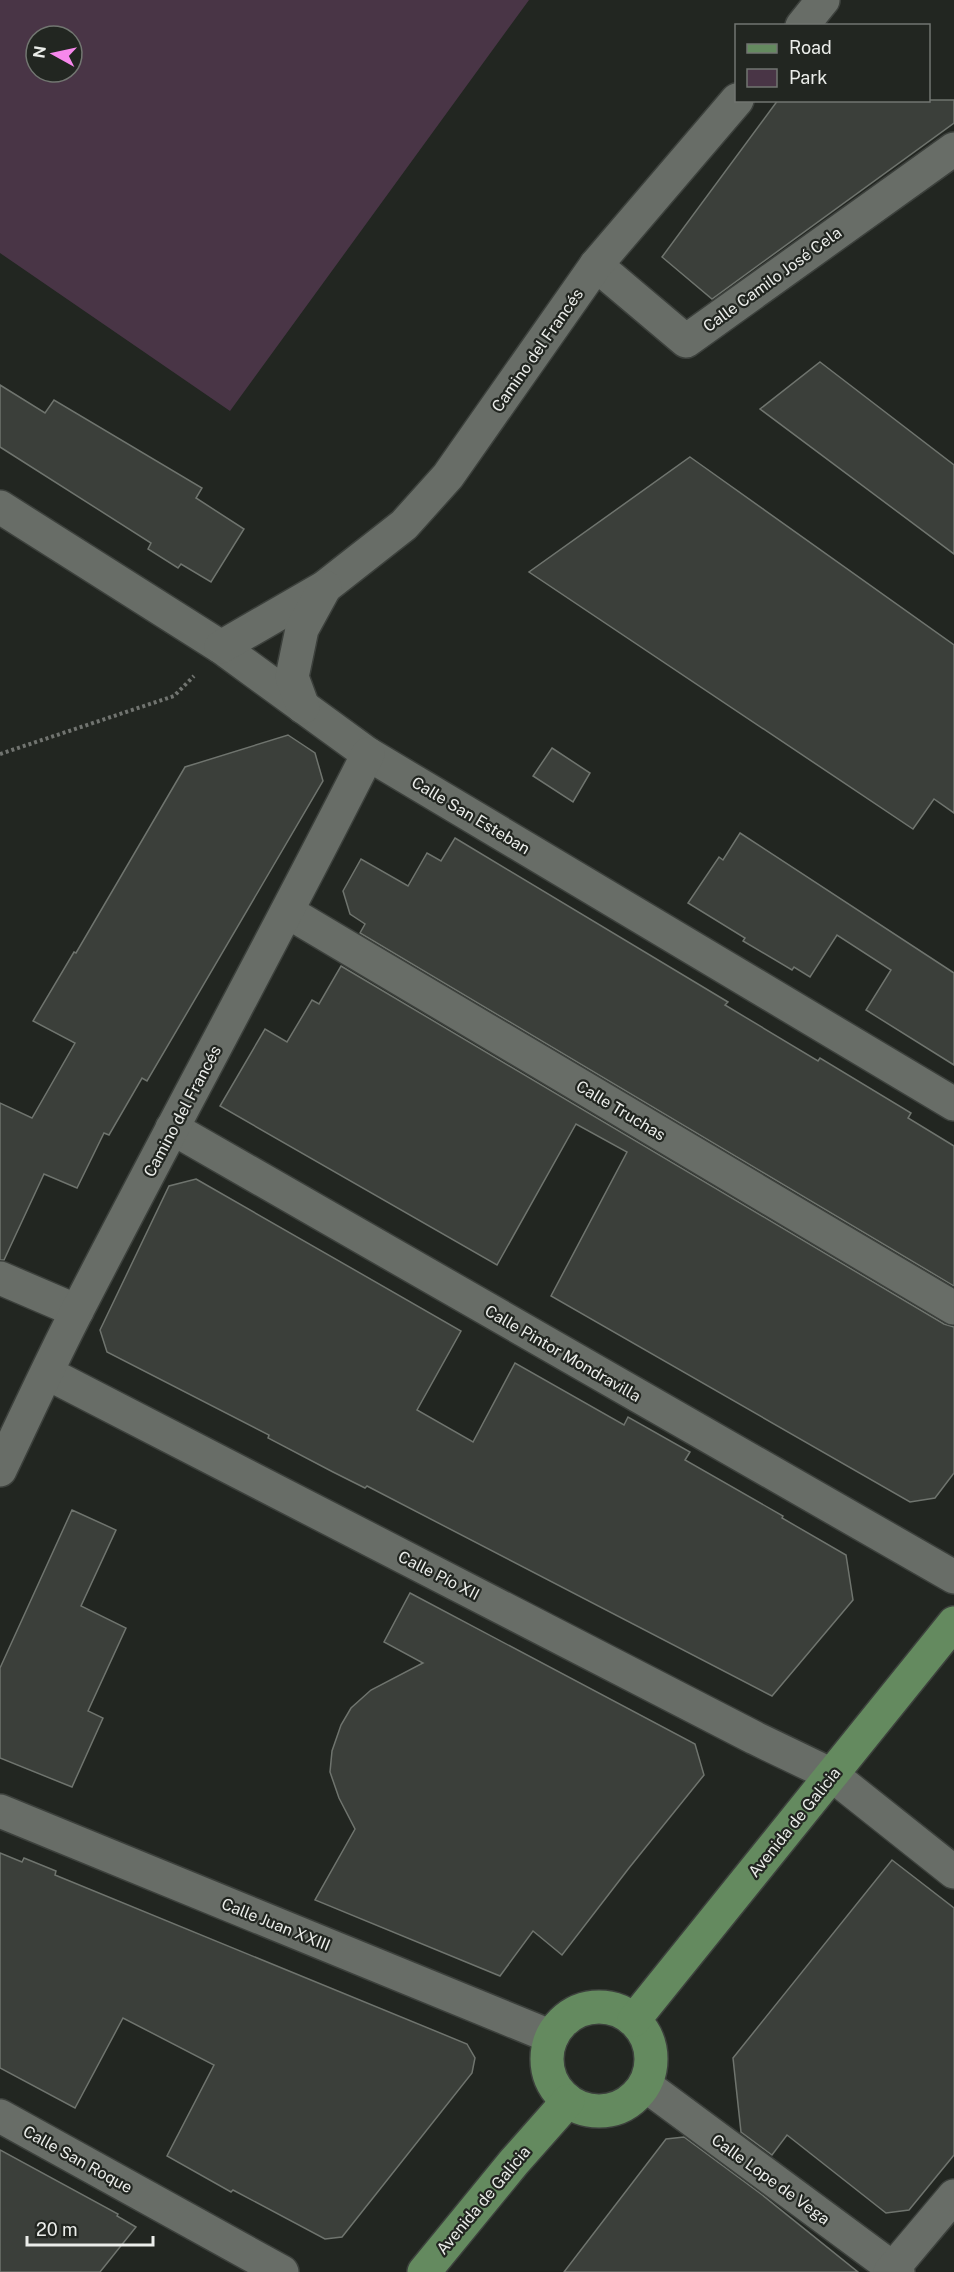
<svg xmlns="http://www.w3.org/2000/svg" width="954" height="2272" viewBox="0 0 954 2272" font-family="'Public Sans',sans-serif">
<style>
.green{fill:#493546;fill-rule:evenodd}
.building{fill:#3b3f3a;stroke:#6f746e;stroke-width:1.5}
.lines{fill:none;stroke-linecap:round;stroke-linejoin:round}
.minor-casing{stroke:#3c403c;stroke-width:36}
.major-casing{stroke:#3c403c;stroke-width:36}
.path{stroke:#717470;stroke-width:4;stroke-dasharray:3 3;stroke-linecap:butt}
.minor{stroke:#686d67;stroke-width:33}
.major{stroke:#648a5f;stroke-width:33}
.labels{text-anchor:middle;stroke-width:4.5;stroke-linejoin:round;paint-order:stroke}
.street-label{font-size:16px;fill:#ebedea;stroke:#222621}
</style>
<rect width="100%" height="100%" fill="#222621"/>
<path class="green" d="M0,0H529L230,411L0,253ZM36,36H72V72H36Z"/>
<g class="building">
<path d="M778,100H954V123L712,299L662,257Z"/>
<path d="M820,362L954,465V554L760,409Z"/>
<path d="M0,385L45,413L54,400L202,488L196,498L244,529L211,582L181,564L178,568L148,549L151,543L0,447Z"/>
<path d="M690,457L954,645V813L934,799L913,829L529,572Z"/>
<path d="M288,735L315,753L323,781L147,1081L142,1078L109,1135L104,1133L77,1188L44,1174L4,1260H0V1103L32,1118L75,1043L33,1021L74,952L76,953L185,767Z"/>
<path d="M552,748L590,773L573,802L533,776Z"/>
<path d="M740,833L954,973V1065L866,1010L891,970L837,935L810,977L794,967L792,970L743,941L745,938L688,903L719,857L723,860Z"/>
<path d="M455,838L728,1002L725,1005L818,1061L820,1058L911,1113L908,1118L954,1146V1286L360,933L365,924L350,914L343,891L361,859L408,886L427,853L441,861Z"/>
<path d="M341,966L944,1324L954,1327V1473L935,1498L910,1502L551,1296L627,1152L576,1124L497,1265L220,1106L265,1029L287,1042L312,1000L319,1004Z"/>
<path d="M196,1179L461,1331L417,1410L473,1442L515,1363L624,1425L628,1417L690,1452L685,1460L783,1516L782,1518L846,1555L853,1600L772,1696L367,1486L365,1488L333,1472L268,1438L269,1435L107,1352L100,1330L169,1186Z"/>
<path d="M72,1510L116,1530L81,1606L126,1628L88,1711L103,1718L72,1787L0,1758V1668Z"/>
<path d="M410,1593L695,1744L704,1775L629,1868L562,1955L533,1931L500,1976L315,1900L355,1829L339,1798L330,1772L332,1751L341,1725L351,1708L371,1690L423,1663L384,1642Z"/>
<path d="M0,1853L22,1862L24,1858L56,1871L55,1875L467,2044L475,2058L472,2073L342,2237L325,2239L233,2190L231,2192L167,2156L214,2065L123,2018L75,2108L0,2068Z"/>
<path d="M892,1860L954,1908V2155L909,2210L886,2213L787,2135L772,2155L741,2132L733,2058Z"/>
<path d="M684,2137L761,2194L858,2272H564L666,2139Z"/>
<path d="M0,2150L118,2214L117,2216L136,2227L100,2272H0Z"/>
</g>
<g class="lines">
<g class="minor-casing">
<g id="minor">
<path d="M802,26L823,0"/>
<path d="M596,265L686,341L954,149"/>
<path d="M0,507L221,647L368,754L954,1104"/>
<path d="M221,647L325,587L404,525L448,476L596,265L737,100"/>
<path d="M303,707L292,677L302,629L325,587"/>
<path d="M288,912L954,1308"/>
<path d="M172,1128L954,1577"/>
<path d="M0,1278L77,1311"/>
<path d="M47,1373L755,1738L832,1775L954,1872"/>
<path d="M0,1470C26,1416 51,1361 79,1307C174,1122 274,940 368,754"/>
<path d="M0,1811L552,2037"/>
<path d="M645,2085L898,2272"/>
<path d="M0,2116L282,2272"/>
<path d="M890,2272L954,2196"/>
</g>
</g>
<g class="major-casing">
<g id="major">
<circle cx="599" cy="2059" r="52"/>
<path d="M634,2020L954,1623"/>
<path d="M424,2272L514,2162L568,2101"/>
</g>
</g>
<path class="path" d="M0,754L174,696L194,676"/>
<use href="#minor" class="minor"/>
<use href="#major" class="major"/>
</g>
<g class="labels">
<g class="street-label">
<text transform="translate(772 279) rotate(-36)" y="6">Calle Camilo José Cela</text>
<text transform="translate(537 350) rotate(-55)" y="6">Camino del Francés</text>
<text transform="translate(471 815) rotate(31)" y="6">Calle San Esteban</text>
<text transform="translate(621 1110) rotate(31)" y="6">Calle Truchas</text>
<text transform="translate(182 1111) rotate(-62)" y="6">Camino del Francés</text>
<text transform="translate(563 1353) rotate(30)" y="6">Calle Pintor Mondravilla</text>
<text transform="translate(439 1575) rotate(27)" y="6">Calle Pío XII</text>
<text transform="translate(794 1822) rotate(-51)" y="6">Avenida de Galicia</text>
<text transform="translate(276 1924) rotate(22)" y="6">Calle Juan XXIII</text>
<text transform="translate(78 2159) rotate(29)" y="6">Calle San Roque</text>
<text transform="translate(771 2179) rotate(36)" y="6">Calle Lope de Vega</text>
<text transform="translate(483 2200) rotate(-50)" y="6">Avenida de Galicia</text>
</g>
</g>
<rect x="735" y="24" width="195" height="78" fill="#222621" stroke="#727671" stroke-width="1.5"/>
<rect x="747" y="44" width="30" height="9" fill="#648a5f" stroke="#727671" stroke-width="1.5"/>
<text x="789" y="54" font-size="18" fill="#ebedea">Road</text>
<rect x="747" y="69" width="30" height="18" fill="#493546" stroke="#727671" stroke-width="1.5"/>
<text x="789" y="84" font-size="18" fill="#ebedea">Park</text>
<g transform="translate(54 54) rotate(278)"><circle r="28" fill="#222621" stroke="#727671" stroke-width="1.5"/>
<path d="M0-4.5L10 22L0 15L-10 22Z" fill="#f788ec"/>
<text y="-9" font-size="16" font-weight="bold" text-anchor="middle" fill="#ebedea">N</text>
</g>
<path d="M27 2236v9h126v-9" fill="none" stroke="#ebedea" stroke-width="3"/>
<text x="36" y="2236" font-size="18" fill="#ebedea" stroke="#222621" stroke-width="4.5" paint-order="stroke">20 m</text>
</svg>
